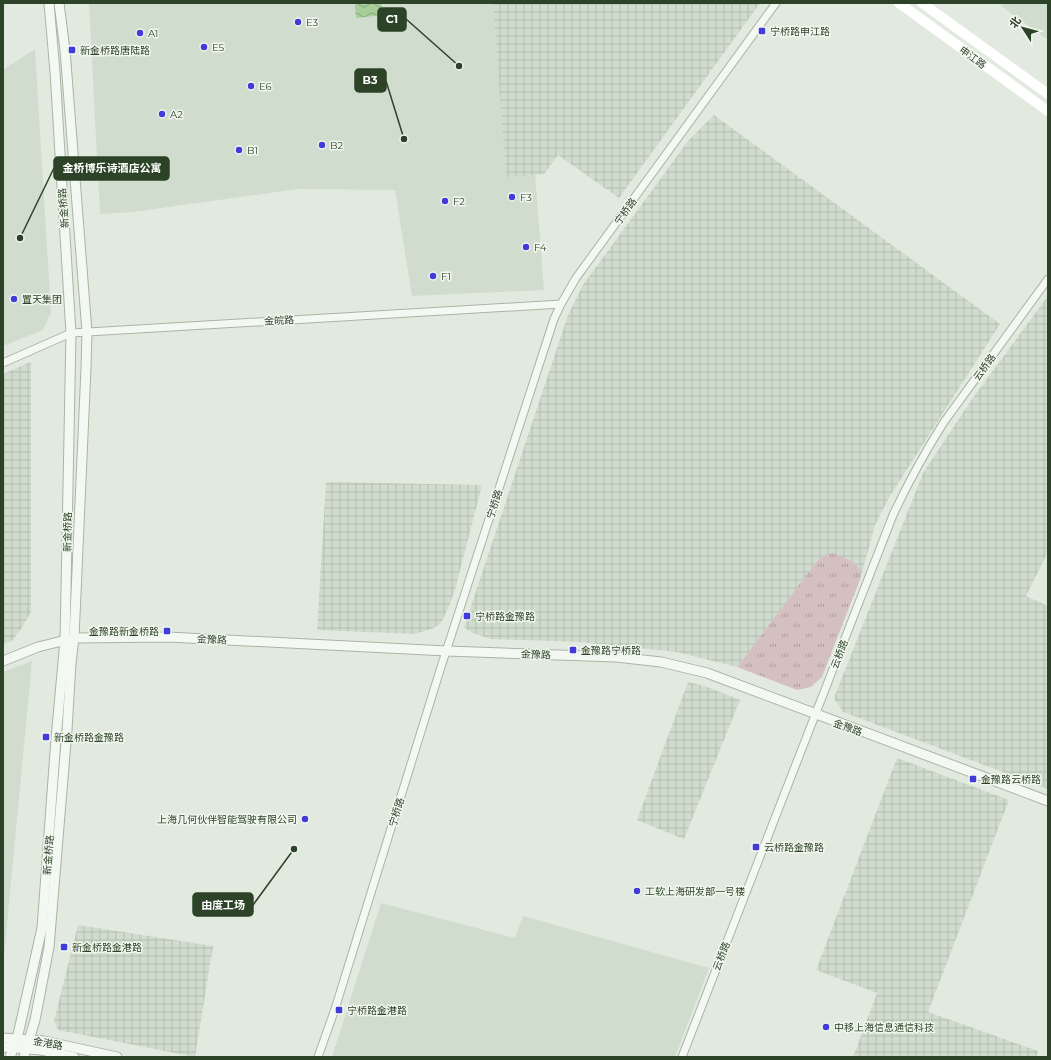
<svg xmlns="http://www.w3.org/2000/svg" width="1051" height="1060" viewBox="0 0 1051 1060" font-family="Montserrat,'Noto Sans SC',sans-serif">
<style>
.built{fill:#d0dccd}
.industrial{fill:url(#industrial-grid)}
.park{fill:url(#park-tufts)}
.water{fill:url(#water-waves)}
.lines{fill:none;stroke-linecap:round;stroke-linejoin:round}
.minor-casing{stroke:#a8b5a5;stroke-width:9}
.tertiary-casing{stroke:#a8b5a5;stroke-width:11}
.minor{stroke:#f4f8f3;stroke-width:7}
.tertiary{stroke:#f4f8f3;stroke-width:9}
.secondary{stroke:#fff;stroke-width:10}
.poi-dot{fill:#413bd9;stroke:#f1f7ef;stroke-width:1.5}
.labels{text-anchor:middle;stroke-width:3;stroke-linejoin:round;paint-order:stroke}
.poi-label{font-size:10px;fill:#2c4327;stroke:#f1f7ef;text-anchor:start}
.street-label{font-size:10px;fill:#2c4327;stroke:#f1f7ef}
.leader{fill:none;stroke:#2c4327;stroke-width:1.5}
.callout-dot{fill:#2c4327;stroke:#f1f7ef;stroke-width:1.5}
.callout{fill:#2c4327;stroke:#2c4327;stroke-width:1.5}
.callout-label{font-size:11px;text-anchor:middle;font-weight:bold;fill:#fff}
</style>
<defs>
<pattern id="industrial-grid" width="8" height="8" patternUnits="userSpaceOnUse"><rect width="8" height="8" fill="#d0dccd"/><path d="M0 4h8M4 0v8" fill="none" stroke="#b3beb0"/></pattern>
<pattern id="park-tufts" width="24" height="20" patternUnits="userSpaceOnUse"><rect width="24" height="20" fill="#d5c0c1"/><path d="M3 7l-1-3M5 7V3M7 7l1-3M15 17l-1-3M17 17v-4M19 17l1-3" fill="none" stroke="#ad9e9d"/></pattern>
<pattern id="water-waves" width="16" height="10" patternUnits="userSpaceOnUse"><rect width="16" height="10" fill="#a7cd98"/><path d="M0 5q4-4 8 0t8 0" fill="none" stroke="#88a87c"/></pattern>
</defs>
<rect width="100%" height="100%" fill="#e2eae0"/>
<g class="built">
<path d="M89,3H493L506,177L535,174L544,290L412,296L395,190L298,189L133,212L100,214Z"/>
<path d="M1003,3H1048V40L1001,6Z"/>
<path d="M35,49L51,313L43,330L3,346V70Z"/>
<path d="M32,661L3,967V968V672Z"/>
<path d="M381,903L515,938L523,916L709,968L675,1057H332Z"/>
</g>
<g class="industrial">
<path d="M493,3H760L619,198L558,155L544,174L506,177Z"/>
<path d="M714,115L1000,324L890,496L875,525L861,577L857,565L822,556L737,667L677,652L579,642L491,639L473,633L464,627L568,315L583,285L688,141Z"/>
<path d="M1048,296V552L1026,596L1048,606V789L843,712L834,698L923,473L972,399Z"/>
<path d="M31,362V612L21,629L12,641L3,644V374Z"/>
<path d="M326,482L482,485L456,586L450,604L441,623L434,628L415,634L317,630Z"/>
<path d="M688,682L705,686L740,700L684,839L637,820Z"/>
<path d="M897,758L1009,800L928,1012L1038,1051L1036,1057H853L877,993L816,970Z"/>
<path d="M78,925L213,946L195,1057L58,1030L54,1021Z"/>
</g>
<path class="park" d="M831,553L842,556L857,565L861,577L822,677L811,687L797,690L737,667L814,565L822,556Z"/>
<path class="water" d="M355,3H381L382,15L356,18Z"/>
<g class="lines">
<g class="minor-casing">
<g id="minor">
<path d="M3,363L71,333L561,304"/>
<path d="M318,1057L335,1009L441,667L554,319L561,304L576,278L776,3"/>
<path d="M682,1057L893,515C908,483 925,452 944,422L1048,279"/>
</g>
</g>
<g class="tertiary-casing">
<g id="tertiary">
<path d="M3,661L38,647L74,638L168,637L447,651L616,657L661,662L707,673L1048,801"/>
<path d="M3,1038L44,1041L117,1057"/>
<path d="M3,1047L41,1050L74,1057"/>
<path d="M10,1057L17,1039L42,928L56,739L65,640L71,333L55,72L49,3"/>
<path d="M24,1057L35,1020L49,947L67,730L71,663L74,638L86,368L87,332L65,50L59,3"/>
</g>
</g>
<use href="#minor" class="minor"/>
<use href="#tertiary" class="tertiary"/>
<g class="secondary">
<path d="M899,3L1048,111"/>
<path d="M922,3L1048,94"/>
</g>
</g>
<g class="poi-dot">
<circle cx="298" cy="22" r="4"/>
<rect x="758" y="27" width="8" height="8" rx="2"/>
<circle cx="140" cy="33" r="4"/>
<circle cx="204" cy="47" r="4"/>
<rect x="68" y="46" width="8" height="8" rx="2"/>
<circle cx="251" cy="86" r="4"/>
<circle cx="162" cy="114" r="4"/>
<circle cx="322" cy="145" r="4"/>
<circle cx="239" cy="150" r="4"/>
<circle cx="512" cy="197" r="4"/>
<circle cx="445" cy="201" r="4"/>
<circle cx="526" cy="247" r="4"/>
<circle cx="433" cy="276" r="4"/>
<circle cx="14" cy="299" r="4"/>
<rect x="463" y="612" width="8" height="8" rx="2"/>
<rect x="163" y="627" width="8" height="8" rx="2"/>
<rect x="569" y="646" width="8" height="8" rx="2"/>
<rect x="42" y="733" width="8" height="8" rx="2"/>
<rect x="969" y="775" width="8" height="8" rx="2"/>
<circle cx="305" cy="819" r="4"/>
<rect x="752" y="843" width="8" height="8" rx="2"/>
<circle cx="637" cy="891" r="4"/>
<rect x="60" y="943" width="8" height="8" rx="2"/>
<rect x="335" y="1006" width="8" height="8" rx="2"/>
<circle cx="826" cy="1027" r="4"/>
</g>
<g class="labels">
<g class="poi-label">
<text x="306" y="26">E3</text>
<text x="770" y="35">宁桥路申江路</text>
<text x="148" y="37">A1</text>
<text x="212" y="51">E5</text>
<text x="80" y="54">新金桥路唐陆路</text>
<text x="259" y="90">E6</text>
<text x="170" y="118">A2</text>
<text x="330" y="149">B2</text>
<text x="247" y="154">B1</text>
<text x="520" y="201">F3</text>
<text x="453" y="205">F2</text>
<text x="534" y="251">F4</text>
<text x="441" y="280">F1</text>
<text x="22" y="303">置天集团</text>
<text x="475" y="620">宁桥路金豫路</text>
<text x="159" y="635" text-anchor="end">金豫路新金桥路</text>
<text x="581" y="654">金豫路宁桥路</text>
<text x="54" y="741">新金桥路金豫路</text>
<text x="981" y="783">金豫路云桥路</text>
<text x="297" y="823" text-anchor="end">上海几何伙伴智能驾驶有限公司</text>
<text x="764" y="851">云桥路金豫路</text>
<text x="645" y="895">工软上海研发部一号楼</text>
<text x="72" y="951">新金桥路金港路</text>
<text x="347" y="1014">宁桥路金港路</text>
<text x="834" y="1031">中移上海信息通信科技</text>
</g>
<g class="street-label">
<text transform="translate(973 57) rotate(36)" y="4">申江路</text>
<text transform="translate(63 208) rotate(-94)" y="4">新金桥路</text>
<text transform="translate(625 211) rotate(-54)" y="4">宁桥路</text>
<text transform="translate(279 320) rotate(-3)" y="4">金皖路</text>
<text transform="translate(984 367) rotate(-54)" y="4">云桥路</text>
<text transform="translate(494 504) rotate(-72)" y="4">宁桥路</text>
<text transform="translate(67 532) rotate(-89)" y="4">新金桥路</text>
<text transform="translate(212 639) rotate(3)" y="4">金豫路</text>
<text transform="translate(536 654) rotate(2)" y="4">金豫路</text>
<text transform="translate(839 654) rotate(-69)" y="4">云桥路</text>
<text transform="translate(848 727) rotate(20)" y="4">金豫路</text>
<text transform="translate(396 812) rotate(-73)" y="4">宁桥路</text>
<text transform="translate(48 855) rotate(-86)" y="4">新金桥路</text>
<text transform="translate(721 956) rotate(-69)" y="4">云桥路</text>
<text transform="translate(48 1043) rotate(10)" y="4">金港路</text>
</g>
</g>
<path class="leader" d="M459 66L406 19M404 139L386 81M20 238L54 168M294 849L253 905"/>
<g class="callout-dot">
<circle cx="459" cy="66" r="4"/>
<circle cx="404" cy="139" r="4"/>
<circle cx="20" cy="238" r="4"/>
<circle cx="294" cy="849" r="4"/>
</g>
<g class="callout">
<rect x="378" y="8" width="28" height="23" rx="4"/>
<rect x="355" y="69" width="31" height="23" rx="4"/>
<rect x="54" y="157" width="115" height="23" rx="4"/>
<rect x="193" y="893" width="60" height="23" rx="4"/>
</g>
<g class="callout-label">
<text x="392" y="23">C1</text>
<text x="370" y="84">B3</text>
<text x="112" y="172">金桥博乐诗酒店公寓</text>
<text x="223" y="909">由度工场</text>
</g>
<rect width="1051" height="1060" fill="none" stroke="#2c4327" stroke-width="8"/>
<g transform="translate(1023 28) rotate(306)" stroke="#f1f7ef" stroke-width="3" paint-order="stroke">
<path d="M0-3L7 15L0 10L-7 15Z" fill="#2c4327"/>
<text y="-6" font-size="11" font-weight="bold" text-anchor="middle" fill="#2c4327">北</text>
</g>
</svg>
